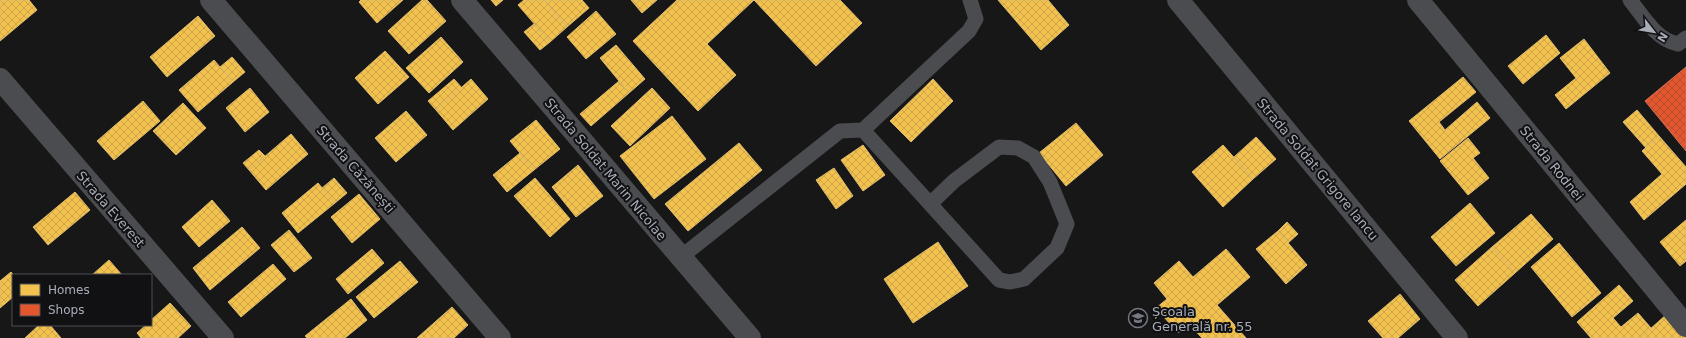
<svg xmlns="http://www.w3.org/2000/svg" width="1686" height="338" viewBox="0 0 1686 338" font-family="'DejaVu Sans',sans-serif">
<style>
.homes{fill:url(#homes-cross-hatch);stroke:#dcbb6e}
.shops{fill:url(#shops-cross-hatch);stroke:#d27157}
.lines{fill:none;stroke-linecap:round;stroke-linejoin:round}
.service{stroke:#4b4c50;stroke-width:15}
.minor{stroke:#4b4c50;stroke-width:22}
.labels{text-anchor:middle;stroke-width:4;stroke-linejoin:round;paint-order:stroke}
.street-label{font-size:13px;fill:#a8adb8;stroke:#111113}
.poi-label{font-size:13px;fill:#a8adb8;stroke:#111113;text-anchor:start}
</style>
<defs>
<pattern id="homes-cross-hatch" width="8" height="8" patternUnits="userSpaceOnUse"><rect width="8" height="8" fill="#f2c14e"/><path d="M0 0l8 8M0 8l8-8" fill="none" stroke="#cca549"/></pattern>
<pattern id="shops-cross-hatch" width="8" height="8" patternUnits="userSpaceOnUse"><rect width="8" height="8" fill="#e4572e"/><path d="M0 0l8 8M0 8l8-8" fill="none" stroke="#b84e30"/></pattern>
</defs>
<rect width="100%" height="100%" fill="#171717"/>
<g class="homes">
<path d="M0,0H29L37,10L0,41Z"/>
<path d="M361,0H403L377,23L359,2Z"/>
<path d="M422,0H427L446,21L409,54L388,31Z"/>
<path d="M491,0H503L496,6Z"/>
<path d="M524,0H544L567,27L550,42L518,5Z"/>
<path d="M544,0H582L589,8L567,27Z"/>
<path d="M631,0H657L642,13Z"/>
<path d="M677,0H754L707,44L736,75L698,111L633,41Z"/>
<path d="M754,0H840L862,23L816,66Z"/>
<path d="M998,0H1048L1069,25L1041,50Z"/>
<path d="M596,11L616,34L586,59L567,37Z"/>
<path d="M198,16L215,36L167,77L150,57Z"/>
<path d="M534,24L550,42L540,50L524,32Z"/>
<path d="M1546,35L1560,53L1523,84L1508,66Z"/>
<path d="M441,37L463,62L429,93L406,68Z"/>
<path d="M1584,39L1610,73L1566,109L1555,95L1576,78L1560,58Z"/>
<path d="M616,45L645,79L629,93L600,58Z"/>
<path d="M385,51L409,77L378,104L355,78Z"/>
<path d="M232,57L245,72L233,82L220,67Z"/>
<path d="M214,60L233,82L198,112L179,90Z"/>
<path d="M1463,77L1476,92L1439,122L1445,130L1477,102L1490,118L1440,159L1409,121Z"/>
<path d="M454,79L462,88L436,110L428,101Z"/>
<path d="M471,79L488,99L453,130L436,110Z"/>
<path d="M933,79L953,101L911,142L890,121Z"/>
<path d="M619,81L629,93L591,126L580,114Z"/>
<path d="M250,88L269,112L245,132L226,108Z"/>
<path d="M652,88L670,108L630,146L611,126Z"/>
<path d="M143,101L160,121L114,160L97,141Z"/>
<path d="M183,103L206,128L176,155L153,131Z"/>
<path d="M1637,110L1659,136L1646,148L1623,122Z"/>
<path d="M406,111L427,135L396,162L375,138Z"/>
<path d="M672,116L706,159L654,199L620,156Z"/>
<path d="M536,120L560,149L534,170L510,141Z"/>
<path d="M1076,123L1103,155L1066,186L1039,153Z"/>
<path d="M291,134L308,154L266,190L249,170Z"/>
<path d="M1659,136L1686,167V184L1644,220L1630,202L1662,174L1642,151Z"/>
<path d="M1256,137L1276,159L1253,179L1234,157Z"/>
<path d="M1468,138L1480,153L1473,158L1489,178L1468,195L1440,161Z"/>
<path d="M739,143L762,170L688,231L665,204Z"/>
<path d="M863,145L885,175L863,191L841,160Z"/>
<path d="M1223,145L1253,179L1223,207L1192,172Z"/>
<path d="M259,150L265,156L249,170L243,163Z"/>
<path d="M520,153L534,170L507,192L493,175Z"/>
<path d="M578,165L603,196L576,217L552,187Z"/>
<path d="M834,168L853,196L836,209L816,180Z"/>
<path d="M334,178L347,193L335,203L322,188Z"/>
<path d="M535,178L570,219L550,237L514,196Z"/>
<path d="M318,183L335,203L298,233L282,213Z"/>
<path d="M75,192L90,210L48,245L33,227Z"/>
<path d="M359,194L380,219L352,243L331,217Z"/>
<path d="M212,200L230,221L199,247L182,227Z"/>
<path d="M1470,203L1495,233L1456,266L1431,237Z"/>
<path d="M1531,214L1553,239L1515,273L1492,247Z"/>
<path d="M1686,220V261L1680,266L1660,242Z"/>
<path d="M1287,222L1298,234L1288,243L1278,231Z"/>
<path d="M242,227L260,248L210,290L193,268Z"/>
<path d="M289,230L312,258L294,272L271,245Z"/>
<path d="M1278,231L1307,265L1286,284L1256,249Z"/>
<path d="M938,242L968,286L913,323L884,279Z"/>
<path d="M1559,243L1601,293L1572,317L1531,267Z"/>
<path d="M1492,247L1515,273L1478,306L1455,280Z"/>
<path d="M372,249L384,263L348,294L336,279Z"/>
<path d="M1226,249L1250,277L1217,305L1246,338H1202L1189,324L1178,333L1156,308L1167,299L1154,283L1179,261L1193,277Z"/>
<path d="M109,260L122,275H92Z"/>
<path d="M400,261L418,282L374,318L356,297Z"/>
<path d="M273,264L286,279L241,317L228,302Z"/>
<path d="M11,272L14,275L13,297L0,308V281Z"/>
<path d="M1619,285L1633,301L1613,318L1621,327L1638,313L1651,328L1640,338H1591L1577,322Z"/>
<path d="M1400,294L1420,319L1398,338H1383L1368,321Z"/>
<path d="M351,299L367,320L345,338H307L305,336Z"/>
<path d="M170,303L191,326L178,338H141L137,333L146,325H151V320Z"/>
<path d="M452,307L468,325L454,338H417Z"/>
<path d="M1667,314L1686,336V338H1640Z"/>
<path d="M39,325H50L61,338H25Z"/>
</g>
<path class="shops" d="M1686,67V151L1645,101Z"/>
<g class="lines">
<g class="service">
<path d="M1630,0C1643,16 1656,40 1678,44L1686,38"/>
<path d="M863,130L999,280L1010,282L1024,279L1057,248L1067,224L1050,182L1034,157L1018,148L999,147L954,181L930,204"/>
<path d="M681,257L840,131L863,130L969,31L976,19L970,0"/>
</g>
<g class="minor">
<path d="M211,0L500,338"/>
<path d="M462,0L750,338"/>
<path d="M1178,0L1457,338"/>
<path d="M1418,0L1686,326"/>
<path d="M0,79L223,338"/>
</g>
</g>
<defs>
<g id="school-ring" transform="scale(1)"><circle r="9.5" fill="#111113" stroke="#757880" stroke-width="1.5"/><path d="M0-5L7-2L0 1L-7-2ZM-4 1L0 2.5L4 1V4Q0 6-4 4Z" fill="#757880"/></g>
</defs>
<g fill-rule="evenodd">
<use href="#school-ring" x="1138" y="318"/>
</g>
<g class="labels">
<g class="street-label">
<text transform="translate(1552 163) rotate(51)" y="5">Strada Rodnei</text>
<text transform="translate(356 169) rotate(49)" y="5">Strada Căzănești</text>
<text transform="translate(606 169) rotate(50)" y="5">Strada Soldat Marin Nicolae</text>
<text transform="translate(1318 169) rotate(50)" y="5">Strada Soldat Grigore Iancu</text>
<text transform="translate(111 209) rotate(49)" y="5">Strada Everest</text>
</g>
<g class="poi-label">
<text x="1152" y="316">Școala<tspan x="1152" dy="15">Generală nr. 55</tspan></text>
</g>
</g>
<rect x="12" y="274" width="140" height="52" fill="#111113" stroke="#4d4f55"/>
<rect x="20" y="284" width="20" height="12" fill="#f2c14e" stroke="#4d4f55"/>
<text x="48" y="294" font-size="12" fill="#a8adb8">Homes</text>
<rect x="20" y="304" width="20" height="12" fill="#e4572e" stroke="#4d4f55"/>
<text x="48" y="314" font-size="12" fill="#a8adb8">Shops</text>
<g transform="translate(1654 32) rotate(121)" stroke="#111113" stroke-width="3" paint-order="stroke">
<path d="M0-3L7 15L0 10L-7 15Z" fill="#a8adb8"/>
<text y="-6" font-size="11" font-weight="bold" text-anchor="middle" fill="#a8adb8">N</text>
</g>
</svg>
